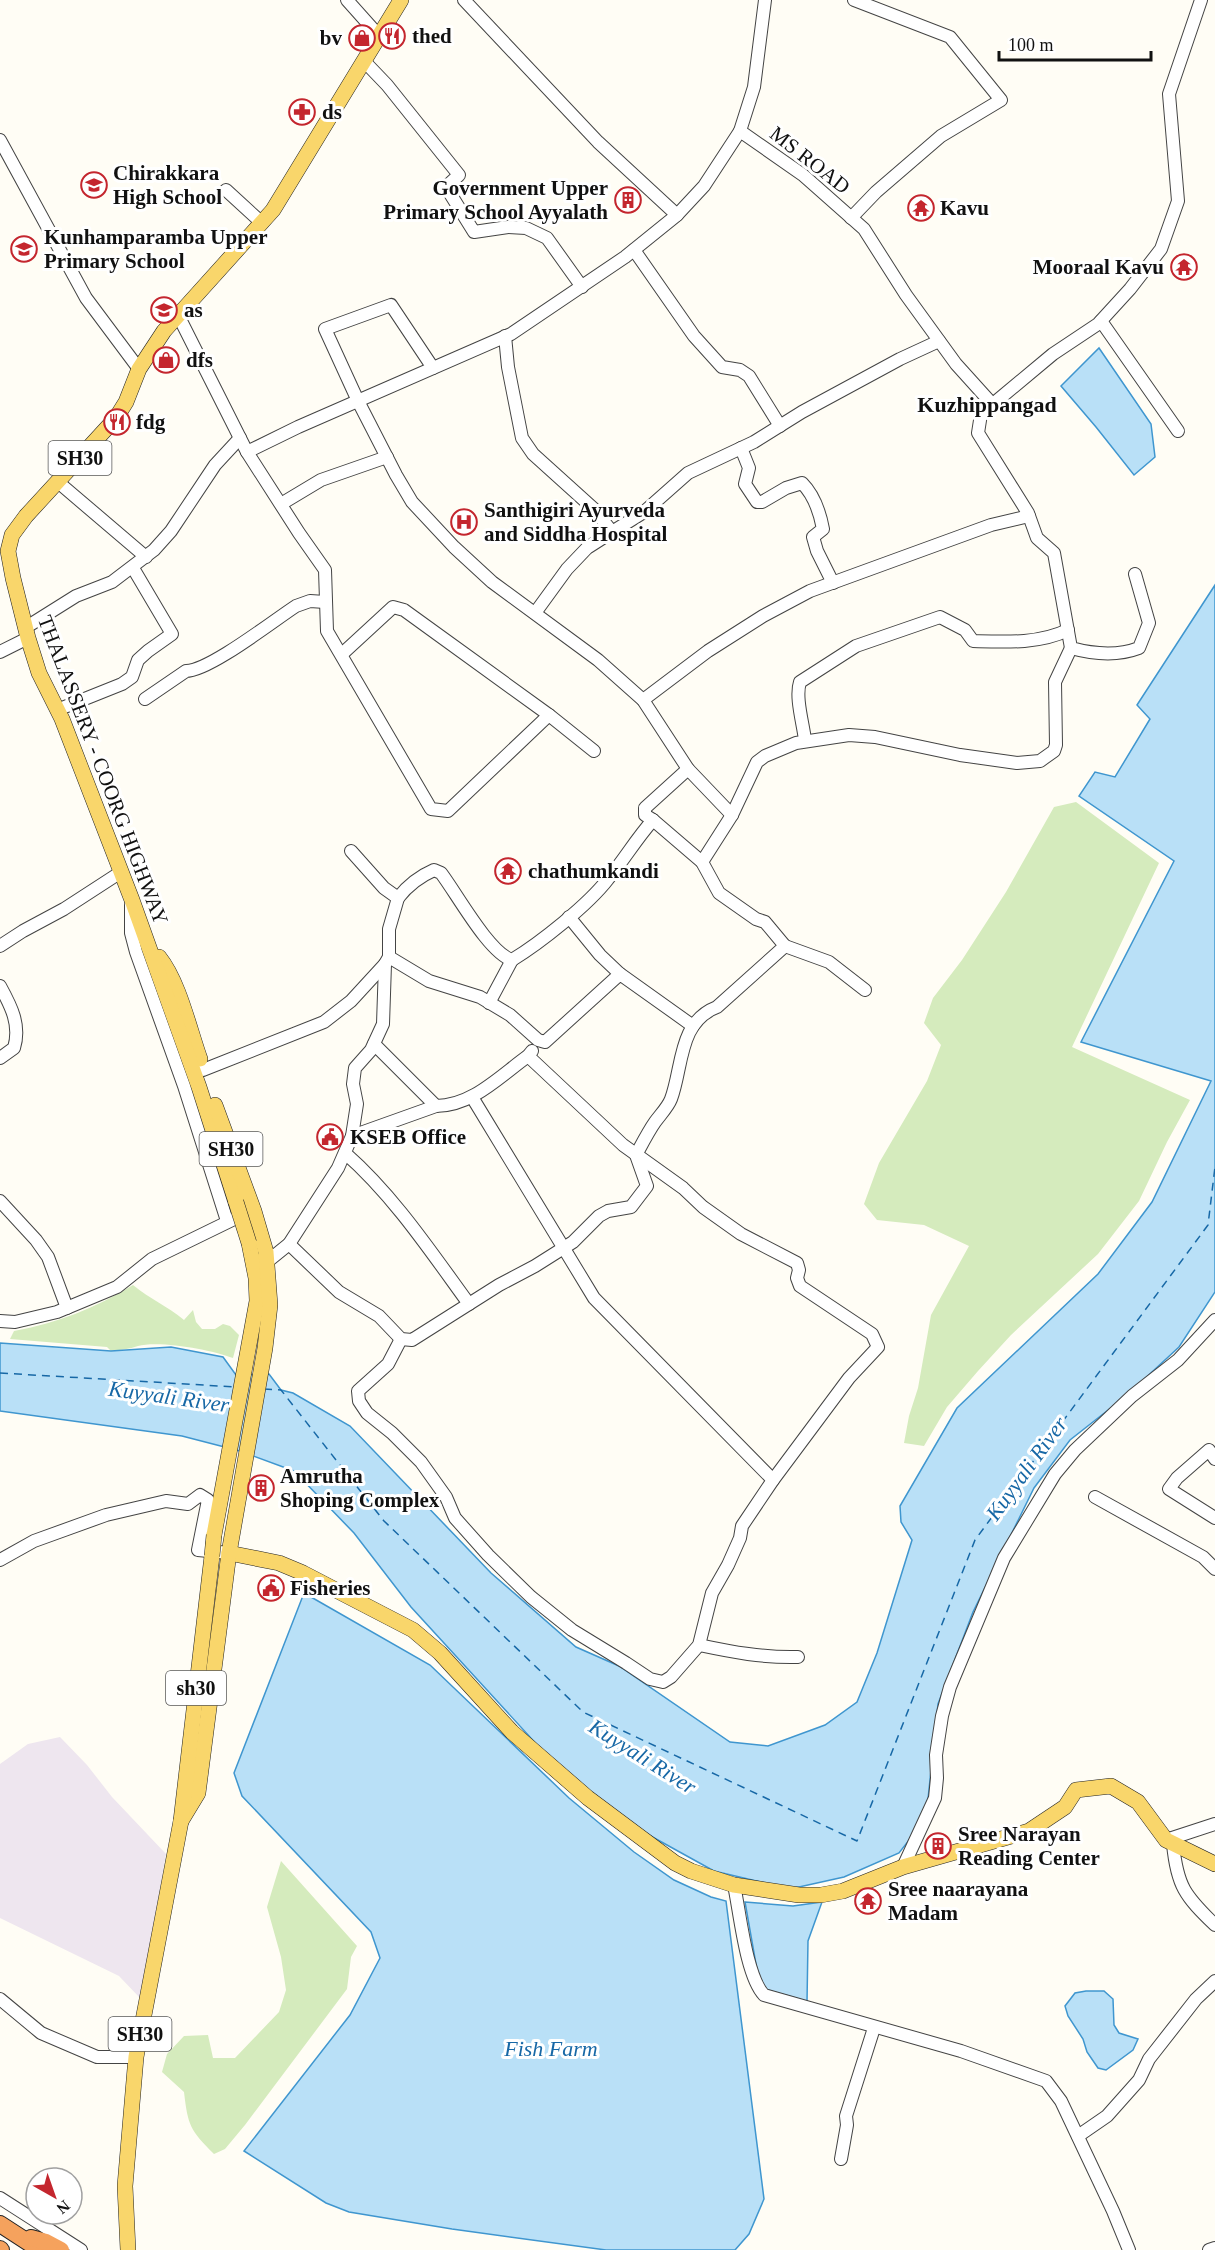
<svg xmlns="http://www.w3.org/2000/svg" width="1215" height="2250" viewBox="0 0 1215 2250" font-family="Georgia,serif">
<style>
.industrial{fill:#eee6ef}
.green{fill:#d5ebbd}
.water{fill:#b9e0f7;stroke:#3f96cf;stroke-width:1.5}
.lines{fill:none;stroke-linecap:round;stroke-linejoin:round}
.ferry{stroke:#1768a6;stroke-width:1.5;stroke-dasharray:8 6;stroke-linecap:butt}
.minor-casing{stroke:#444;stroke-width:14}
.major-casing{stroke:#222;stroke-width:16}
.highway-casing{stroke:#222;stroke-width:18}
.minor{stroke:#fff;stroke-width:12}
.major{stroke:#f9d66b;stroke-width:15}
.highway{stroke:#f5a25d;stroke-width:16}
.major-bridge-casing{stroke:#222;stroke-width:16;stroke-linecap:butt}
.major-bridge{stroke:#f9d66b;stroke-width:15}
.labels{text-anchor:middle;stroke-width:6;stroke-linejoin:round;paint-order:stroke}
.shield{fill:#fff;stroke:#585858;stroke-width:1.5}
.shield-label{font-size:20px;font-weight:bold;fill:#111}
.poi-label{font-size:21px;font-weight:bold;fill:#111;stroke:#fff;text-anchor:start}
.street-label{font-size:21px;fill:#111;stroke:#fff}
.neighbourhood-label{font-size:22px;font-weight:bold;fill:#111;stroke:#fff}
.water-label{font-size:22px;font-style:italic;fill:#1768a6;stroke:#fff}
</style>
<rect width="100%" height="100%" fill="#fffdf5"/>
<path class="industrial" d="M60,1737L87,1765L112,1797L166,1854L141,1999L119,1976L0,1918V1764L28,1744Z"/>
<g class="green">
<path d="M1076,802L1159,863L1072,1047L1190,1100L1167,1142L1139,1201L1098,1254L1011,1335L978,1371L947,1407L924,1446L904,1443L909,1416L918,1388L931,1315L969,1246L924,1225L877,1220L864,1204L879,1163L927,1081L941,1045L924,1023L933,998L962,960L1006,892L1054,807Z"/>
<path d="M133,1285C150,1299 167,1306 184,1320L193,1310L196,1322L202,1329H215L223,1324L230,1326L239,1335L233,1358C213,1350 159,1340 138,1346C129,1349 121,1350 111,1351L107,1347L10,1339L14,1331C57,1323 96,1308 133,1285Z"/>
<path d="M281,1861L357,1946L351,1957L347,1989L245,2125L225,2149L214,2154C190,2130 188,2126 184,2092L162,2072L167,2054L184,2036L208,2035L213,2058H235L279,2012L286,1990L281,1957L267,1907Z"/>
</g>
<g class="water">
<path d="M1099,348L1151,424L1155,457L1134,475L1096,427L1061,386Z"/>
<path d="M1215,585V1292L1179,1347L1126,1396L1070,1440L1034,1488L973,1612L938,1704L928,1799L917,1830L899,1853L844,1877L790,1889L714,1871L638,1829L551,1760L411,1607L354,1533L294,1471L240,1451L182,1436L0,1411V1343L111,1351L171,1347L223,1357L236,1375L269,1374L281,1390L293,1393L350,1426L491,1573L576,1647L619,1666L730,1742L768,1746L825,1725L857,1702L877,1653L912,1540L901,1522L900,1506L957,1408L1098,1274L1152,1202L1211,1081L1081,1042L1174,861L1079,796L1095,772L1115,777L1150,719L1137,705Z"/>
<path d="M304,1593L430,1665L569,1798L634,1852L674,1880L711,1897L726,1901L764,2199L749,2234L735,2250H606L452,2229L349,2212L326,2203L244,2151L350,2015L380,1958L371,1932L242,1796L234,1773Z"/>
<path d="M745,1902L793,1906L822,1902L808,1941L807,2002C791,1995 776,1994 760,1987Z"/>
<path d="M1086,1991H1104L1113,1999L1114,2025L1119,2033L1138,2039L1133,2050L1106,2070L1098,2068L1087,2052L1083,2039L1068,2016L1065,2006L1075,1993Z"/>
</g>
<g class="lines">
<g class="ferry">
<path d="M0,1373L236,1387"/>
<path d="M264,1389L281,1390L384,1521L583,1712L857,1841L975,1540L1208,1225L1215,1167"/>
</g>
<g class="minor-casing">
<g id="minor">
<path d="M347,0L380,37"/>
<path d="M464,0L598,142L677,215L704,186L740,131L803,175L864,229L906,295L956,364L993,405"/>
<path d="M364,61L387,85L459,175L446,187L474,232L508,227L526,228L547,238L582,287"/>
<path d="M740,131L754,87L765,0"/>
<path d="M0,140L86,298L139,369"/>
<path d="M226,190L262,223"/>
<path d="M851,218L876,192L941,136L1001,100L950,37L854,0"/>
<path d="M634,250L694,336L722,367L740,370L749,376L780,426"/>
<path d="M178,315L247,452L298,427L511,334L625,257L677,215"/>
<path d="M1101,321L1178,431"/>
<path d="M505,336L508,367L522,438L533,454L595,510L612,532L644,512L688,473L754,442L802,412L900,359L939,341"/>
<path d="M433,368L391,305L325,329L358,401L396,475L412,502L454,547L492,582L598,660L643,700L688,769L732,815"/>
<path d="M741,448L749,468L745,484L757,502H762L786,488L802,483C814,495 820,513 823,529L813,537L817,551L833,583"/>
<path d="M247,452L299,533L325,570L327,631L431,809L448,811L549,715L594,751"/>
<path d="M58,482L146,557"/>
<path d="M281,504L321,480L387,457"/>
<path d="M1135,574L1149,623L1139,648C1118,656 1093,654 1071,648L1054,553L1037,538L1028,513L978,433L981,414L1053,354L1098,324L1130,289L1161,249L1178,201L1169,94L1201,0"/>
<path d="M535,613L567,569L587,548L612,532"/>
<path d="M25,628L76,596L112,582L154,550L171,531L215,465L240,438"/>
<path d="M0,652L28,638"/>
<path d="M342,654L393,607L404,610L549,715"/>
<path d="M145,699L186,671C209,671 273,621 296,606L310,601L325,602"/>
<path d="M643,700L708,651L763,616L810,591L991,525L1029,516"/>
<path d="M57,710L122,684L132,677L138,660L148,651L172,634L133,568"/>
<path d="M805,740C803,723 795,697 800,682L856,646L940,617L965,630L973,641C1005,642 1039,644 1068,630"/>
<path d="M702,862L732,815L757,762L765,756L796,743L849,735L875,737L960,755L1017,763L1040,761L1054,751L1056,745L1055,682L1071,648"/>
<path d="M398,898C408,885 418,877 434,870L441,873C457,894 489,953 512,960C540,943 588,905 608,879C624,860 636,839 653,820L645,815V808L688,769"/>
<path d="M131,905V933L136,952L184,1086L227,1221"/>
<path d="M569,917L600,955L620,974"/>
<path d="M0,946L23,931L64,909L121,872"/>
<path d="M785,946L829,962L865,990"/>
<path d="M389,957L429,981L480,997L510,1015L538,1040L545,1042L620,974L693,1026"/>
<path d="M0,986C11,1006 21,1025 14,1048L0,1058"/>
<path d="M489,1003L512,960"/>
<path d="M374,1044L436,1106"/>
<path d="M203,1070L324,1022L351,1001L385,964"/>
<path d="M472,1097L594,1298L773,1480"/>
<path d="M352,1136L436,1106C472,1106 500,1076 528,1056L532,1051"/>
<path d="M345,1153C394,1196 431,1252 469,1304"/>
<path d="M0,1201L36,1240L48,1257L67,1308"/>
<path d="M289,1244L339,1292L379,1316L401,1339L412,1340L499,1285L535,1266L573,1242L599,1216L608,1211L631,1207L647,1186L636,1155C642,1144 648,1132 655,1122C660,1115 668,1107 671,1099C683,1067 678,1022 717,1007L785,946L765,922L756,919L719,893L702,862L653,820"/>
<path d="M268,1261L289,1244L338,1168L352,1136L357,1104L353,1084L355,1068L371,1050L383,1024L385,964L389,957V929L398,898L384,888L351,851"/>
<path d="M0,1321L15,1322L57,1312L117,1287L152,1259L234,1219"/>
<path d="M401,1339L388,1364L358,1391L359,1401L367,1413L392,1433L421,1462L446,1497L455,1518L488,1555L531,1597L572,1630L626,1663L650,1679L663,1682L671,1677L699,1645L712,1593L728,1565L740,1538L742,1526L773,1480L849,1378L878,1347L872,1334L800,1286L797,1278L799,1270L797,1263L741,1234L703,1207L683,1188L623,1145L528,1056"/>
<path d="M1215,1459L1209,1450L1177,1478L1169,1489L1215,1518"/>
<path d="M1095,1497L1203,1557L1215,1569"/>
<path d="M0,1560L34,1541L106,1515L166,1501L188,1504L200,1495L208,1500L198,1550L229,1553"/>
<path d="M699,1645C732,1652 764,1658 798,1657"/>
<path d="M1166,1840L1215,1824"/>
<path d="M1173,1844C1177,1886 1185,1896 1215,1925"/>
<path d="M903,1867L935,1798L937,1778L936,1755L942,1716L950,1687L1004,1558L1055,1474L1075,1450L1132,1396L1178,1360L1215,1320"/>
<path d="M734,1885C740,1913 746,1976 764,1995L961,2051L1046,2081L1061,2101L1113,2211L1129,2250"/>
<path d="M0,1999L41,2033L97,2057H136"/>
<path d="M1078,2136L1107,2116L1139,2080L1149,2059L1196,1999L1215,1981"/>
<path d="M841,2159L847,2125L846,2116L874,2028"/>
<path d="M0,2198L81,2250"/>
<path d="M1209,2250L1215,2248"/>
</g>
</g>
<g class="major-casing">
<g id="major">
<path d="M159,957C179,982 189,1028 200,1059"/>
<path d="M236,1202L199,1087L132,900L62,719L39,673L28,638L13,578L8,551L12,535L26,516L116,418L126,402L139,369L164,331L273,210L401,0"/>
<path d="M214,1535L257,1301L256,1278L249,1243"/>
<path d="M229,1553L279,1563L303,1573L413,1630L440,1653L512,1732L588,1798L675,1863L691,1871L734,1885L799,1895H821L843,1891L903,1867L1029,1831L1065,1807L1076,1790L1111,1786L1138,1802L1166,1840L1215,1864"/>
<path d="M181,1821L198,1793L229,1553L265,1348L270,1305L266,1252L254,1211L215,1105"/>
<path d="M128,2250L125,2186L136,2057L181,1821L212,1556"/>
</g>
</g>
<g class="highway-casing">
<g id="highway">
<path d="M0,2224L40,2250"/>
<path d="M31,2238L46,2242L61,2250"/>
<path d="M0,2249L1,2250"/>
</g>
</g>
<use href="#minor" class="minor"/>
<use href="#major" class="major"/>
<use href="#highway" class="highway"/>
<g class="major-bridge-casing">
<g id="major-bridge">
<path d="M236,1202L249,1243"/>
<path d="M212,1556L214,1535"/>
</g>
</g>
<use href="#major-bridge" class="major-bridge"/>
</g>
<defs>
<g id="restaurant-ring" transform="scale(1.35)"><circle r="9.5" fill="#fff" stroke="#c4262e" stroke-width="1.5"/><path d="M-5-6h1v4h1v-4h1v4h1v-4h1v5L-1.5 .5V6h-2V.5L-5-1ZM5-6V6H3V1.5H1.5Q1.5-4 5-6Z" fill="#c4262e"/></g>
<g id="shop-ring" transform="scale(1.35)"><circle r="9.5" fill="#fff" stroke="#c4262e" stroke-width="1.5"/><path d="M-5-2.5h2.3a2.7 3.5 0 0 1 5.4 0H5L5.5 6h-11ZM-1.5-2.5h3a1.5 2.3 0 0 0-3 0Z" fill="#c4262e"/></g>
<g id="pharmacy-ring" transform="scale(1.35)"><circle r="9.5" fill="#fff" stroke="#c4262e" stroke-width="1.5"/><path d="M-2-6h4v4h4v4h-4v4h-4v-4h-4v-4h4Z" fill="#c4262e"/></g>
<g id="school-ring" transform="scale(1.35)"><circle r="9.5" fill="#fff" stroke="#c4262e" stroke-width="1.5"/><path d="M0-5L7-2L0 1L-7-2ZM-4 1L0 2.5L4 1V4Q0 6-4 4Z" fill="#c4262e"/></g>
<g id="building-ring" transform="scale(1.35)"><circle r="9.5" fill="#fff" stroke="#c4262e" stroke-width="1.5"/><path d="M-4-6H4V6H1V3H-1V6H-4ZM-2.5-4.3h1.7v1.8h-1.7ZM.8-4.3h1.7v1.8H.8ZM-2.5-1h1.7V.8h-1.7ZM.8-1h1.7V.8H.8Z" fill="#c4262e"/></g>
<g id="temple-ring" transform="scale(1.35)"><circle r="9.5" fill="#fff" stroke="#c4262e" stroke-width="1.5"/><path d="M0-6L5-2H3V0L6.5 2.5H4V6H1.5V3h-3V6H-4V2.5H-6.5L-3 0V-2H-5Z" fill="#c4262e"/></g>
<g id="hospital-ring" transform="scale(1.35)"><circle r="9.5" fill="#fff" stroke="#c4262e" stroke-width="1.5"/><path d="M-5-5h3v3.5h4V-5h3V5h-3V1.5h-4V5h-3Z" fill="#c4262e"/></g>
<g id="civic-ring" transform="scale(1.35)"><circle r="9.5" fill="#fff" stroke="#c4262e" stroke-width="1.5"/><path d="M-.6-6.5H3V-4.5H.6V-3L4-1V1h2V6H-6V1h2V-1L-.6-3ZM-1.2 2.5V6h2.4V2.5Z" fill="#c4262e"/></g>
</defs>
<g fill-rule="evenodd">
<use href="#restaurant-ring" x="392" y="36"/>
<use href="#shop-ring" x="362" y="38"/>
<use href="#pharmacy-ring" x="302" y="112"/>
<use href="#school-ring" x="94" y="185"/>
<use href="#building-ring" x="628" y="200"/>
<use href="#temple-ring" x="921" y="208"/>
<use href="#school-ring" x="24" y="249"/>
<use href="#temple-ring" x="1184" y="267"/>
<use href="#school-ring" x="164" y="310"/>
<use href="#shop-ring" x="166" y="360"/>
<use href="#restaurant-ring" x="117" y="422"/>
<use href="#hospital-ring" x="464" y="522"/>
<use href="#temple-ring" x="508" y="871"/>
<use href="#civic-ring" x="330" y="1137"/>
<use href="#building-ring" x="261" y="1488"/>
<use href="#civic-ring" x="271" y="1588"/>
<use href="#building-ring" x="938" y="1846"/>
<use href="#temple-ring" x="868" y="1901"/>
</g>
<g class="labels">
<g class="shield">
<rect x="48.5" y="441" width="63" height="34" rx="4.5"/>
<rect x="199.5" y="1132" width="63" height="34" rx="4.5"/>
<rect x="166" y="1671" width="60" height="34" rx="4.5"/>
<rect x="108.5" y="2017" width="63" height="34" rx="4.5"/>
</g>
<g class="shield-label">
<text x="80" y="465">SH30</text>
<text x="231" y="1156">SH30</text>
<text x="196" y="1695">sh30</text>
<text x="140" y="2041">SH30</text>
</g>
<g class="poi-label">
<text x="412" y="43">thed</text>
<text x="342" y="45" text-anchor="end">bv</text>
<text x="322" y="119">ds</text>
<text x="113" y="180">Chirakkara<tspan x="113" dy="24">High School</tspan></text>
<text x="608" y="195" text-anchor="end">Government Upper<tspan x="608" dy="24">Primary School Ayyalath</tspan></text>
<text x="940" y="215">Kavu</text>
<text x="44" y="244">Kunhamparamba Upper<tspan x="44" dy="24">Primary School</tspan></text>
<text x="1164" y="274" text-anchor="end">Mooraal Kavu</text>
<text x="184" y="317">as</text>
<text x="186" y="367">dfs</text>
<text x="136" y="429">fdg</text>
<text x="484" y="517">Santhigiri Ayurveda<tspan x="484" dy="24">and Siddha Hospital</tspan></text>
<text x="528" y="878">chathumkandi</text>
<text x="350" y="1144">KSEB Office</text>
<text x="280" y="1483">Amrutha<tspan x="280" dy="24">Shoping Complex</tspan></text>
<text x="290" y="1595">Fisheries</text>
<text x="958" y="1841">Sree Narayan<tspan x="958" dy="24">Reading Center</tspan></text>
<text x="888" y="1896">Sree naarayana<tspan x="888" dy="24">Madam</tspan></text>
</g>
<g class="street-label">
<text transform="translate(810 160) rotate(38)" y="7">MS ROAD</text>
<text transform="translate(103 770) rotate(69)" y="7">THALASSERY - COORG HIGHWAY</text>
</g>
<g class="neighbourhood-label">
<text x="987" y="412">Kuzhippangad</text>
</g>
<g class="water-label">
<text transform="translate(169 1396) rotate(8)" y="8">Kuyyali River</text>
<text transform="translate(1026 1468) rotate(-54)" y="8">Kuyyali River</text>
<text transform="translate(643 1756) rotate(32)" y="8">Kuyyali River</text>
<text x="551" y="2056">Fish Farm</text>
</g>
</g>
<g transform="translate(54 2196) rotate(140)"><circle r="28" fill="#ffffff" stroke="#a0a0a0" stroke-width="1.5"/>
<path d="M0-4.5L10 22L0 15L-10 22Z" fill="#c4262e"/>
<text y="-9" font-size="16" font-weight="bold" text-anchor="middle" fill="#111111">N</text>
</g>
<path d="M999 51v9h152v-9" fill="none" stroke="#111111" stroke-width="3"/>
<text x="1008" y="51" font-size="18" fill="#111111" stroke="#ffffff" stroke-width="4.5" paint-order="stroke">100 m</text>
</svg>
